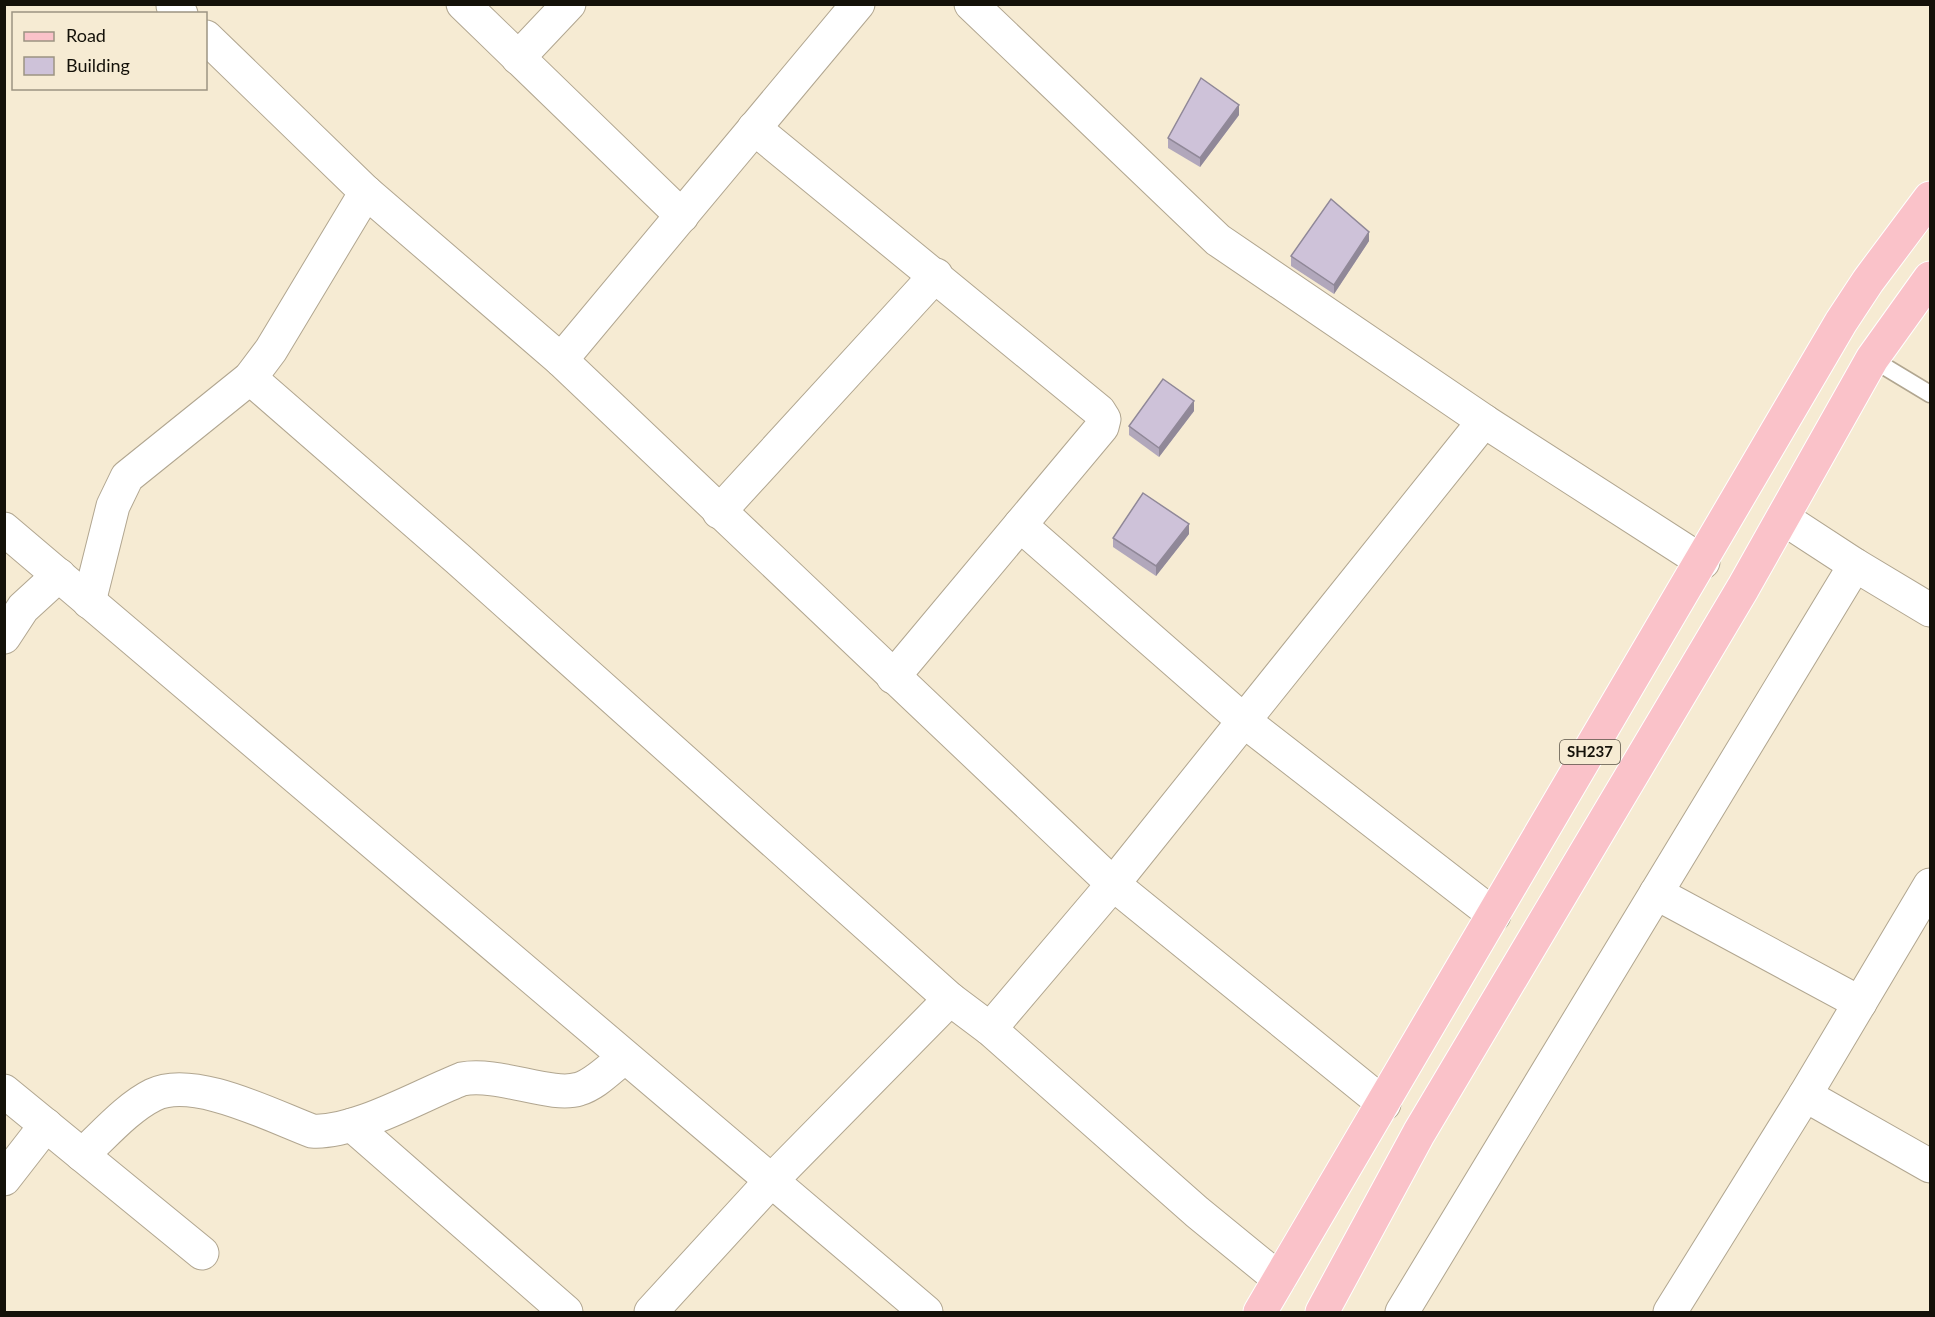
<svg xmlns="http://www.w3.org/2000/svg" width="1935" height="1317" viewBox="0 0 1935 1317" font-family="Lato,sans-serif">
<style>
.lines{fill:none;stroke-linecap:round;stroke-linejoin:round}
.service-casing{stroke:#b1a690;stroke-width:19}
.minor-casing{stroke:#b1a690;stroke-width:35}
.primary-casing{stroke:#fff;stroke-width:35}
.service{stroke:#fff;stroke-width:16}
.minor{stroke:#fff;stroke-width:33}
.primary{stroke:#fac2c9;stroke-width:33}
.wall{fill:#b1a7bb}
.shaded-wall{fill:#908898}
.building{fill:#cec2d9;stroke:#908898;stroke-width:1.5}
.labels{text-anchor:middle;stroke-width:4.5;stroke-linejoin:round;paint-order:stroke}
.shield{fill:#f6ebd3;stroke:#585246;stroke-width:1.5}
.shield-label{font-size:15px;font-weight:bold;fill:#141109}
</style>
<rect width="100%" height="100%" fill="#f6ebd3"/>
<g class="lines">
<g class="service-casing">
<path id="service" d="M1872,359L1930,394"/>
</g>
<g class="minor-casing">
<g id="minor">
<path d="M463,4L682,216"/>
<path d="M971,4L1218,240L1484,421L1703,562"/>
<path d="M173,6L181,14"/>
<path d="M206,37L366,192L561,360L1113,884L1384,1104"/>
<path d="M518,58L569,4"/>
<path d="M754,128L1099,411L1104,419L1102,427L893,677"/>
<path d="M561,360L858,4"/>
<path d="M250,378L458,559L950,999L990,1029L1197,1212L1279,1279"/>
<path d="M719,512L936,275"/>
<path d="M1783,518L1855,565L1930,610"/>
<path d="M1020,525L1244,721L1494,915"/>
<path d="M4,529L926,1312"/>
<path d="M89,602L113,506L127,477L250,378L271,350L366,192"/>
<path d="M4,637L23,608L59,575"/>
<path d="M1656,893L1860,1003"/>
<path d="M990,1029L1113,884L1484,421"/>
<path d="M4,1091L202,1253"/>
<path d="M1805,1095L1930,1166"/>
<path d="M352,1125L566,1312"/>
<path d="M82,1155C104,1135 127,1108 153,1095C193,1075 272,1116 312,1131C354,1134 421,1095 462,1079C499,1072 551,1098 579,1089C596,1084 611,1067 625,1057"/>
<path d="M4,1179L46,1125"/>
<path d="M651,1312L771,1181L950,999"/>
<path d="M1402,1312L1855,565"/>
<path d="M1670,1312L1805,1095L1930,885"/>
</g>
</g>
<g class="primary-casing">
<g id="primary">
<path d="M1260,1312L1841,322L1868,281L1930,198"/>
<path d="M1322,1312L1419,1133L1743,588L1872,359L1930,278"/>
</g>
</g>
<use href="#service" class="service"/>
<use href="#minor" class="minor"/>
<use href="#primary" class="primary"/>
</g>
<g class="wall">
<path d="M1239,115L1200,167L1168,148V138Z"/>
<path d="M1369,241L1334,294L1291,266V256Z"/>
<path d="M1194,411L1159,457L1129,435V426Z"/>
<path d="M1189,534L1156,576L1113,547V538Z"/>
</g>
<g class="shaded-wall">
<path d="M1239,105V115L1200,167V158Z"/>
<path d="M1369,232V241L1334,294V285Z"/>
<path d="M1194,401V411L1159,457V448Z"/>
<path d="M1189,524V534L1156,576V566Z"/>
</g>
<g class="building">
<path d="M1201,78L1239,105L1200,158L1168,138Z"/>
<path d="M1331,199L1369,232L1334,285L1291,256Z"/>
<path d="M1163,379L1194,401L1159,448L1129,426Z"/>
<path d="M1143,493L1189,524L1156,566L1113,538Z"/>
</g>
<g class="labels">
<rect class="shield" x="1560" y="740" width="60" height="24" rx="4.5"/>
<g class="shield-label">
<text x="1590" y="757">SH237</text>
</g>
</g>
<rect width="1935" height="1317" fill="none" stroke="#141109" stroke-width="12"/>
<rect x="12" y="12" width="195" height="78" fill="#f6ebd3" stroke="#9c9482" stroke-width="1.5"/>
<rect x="24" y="32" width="30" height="9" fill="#fac2c9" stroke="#9c9482" stroke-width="1.5"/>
<text x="66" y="42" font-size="18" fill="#141109">Road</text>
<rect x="24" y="57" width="30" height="18" fill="#cec2d9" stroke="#9c9482" stroke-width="1.5"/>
<text x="66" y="72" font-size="18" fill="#141109">Building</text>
</svg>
